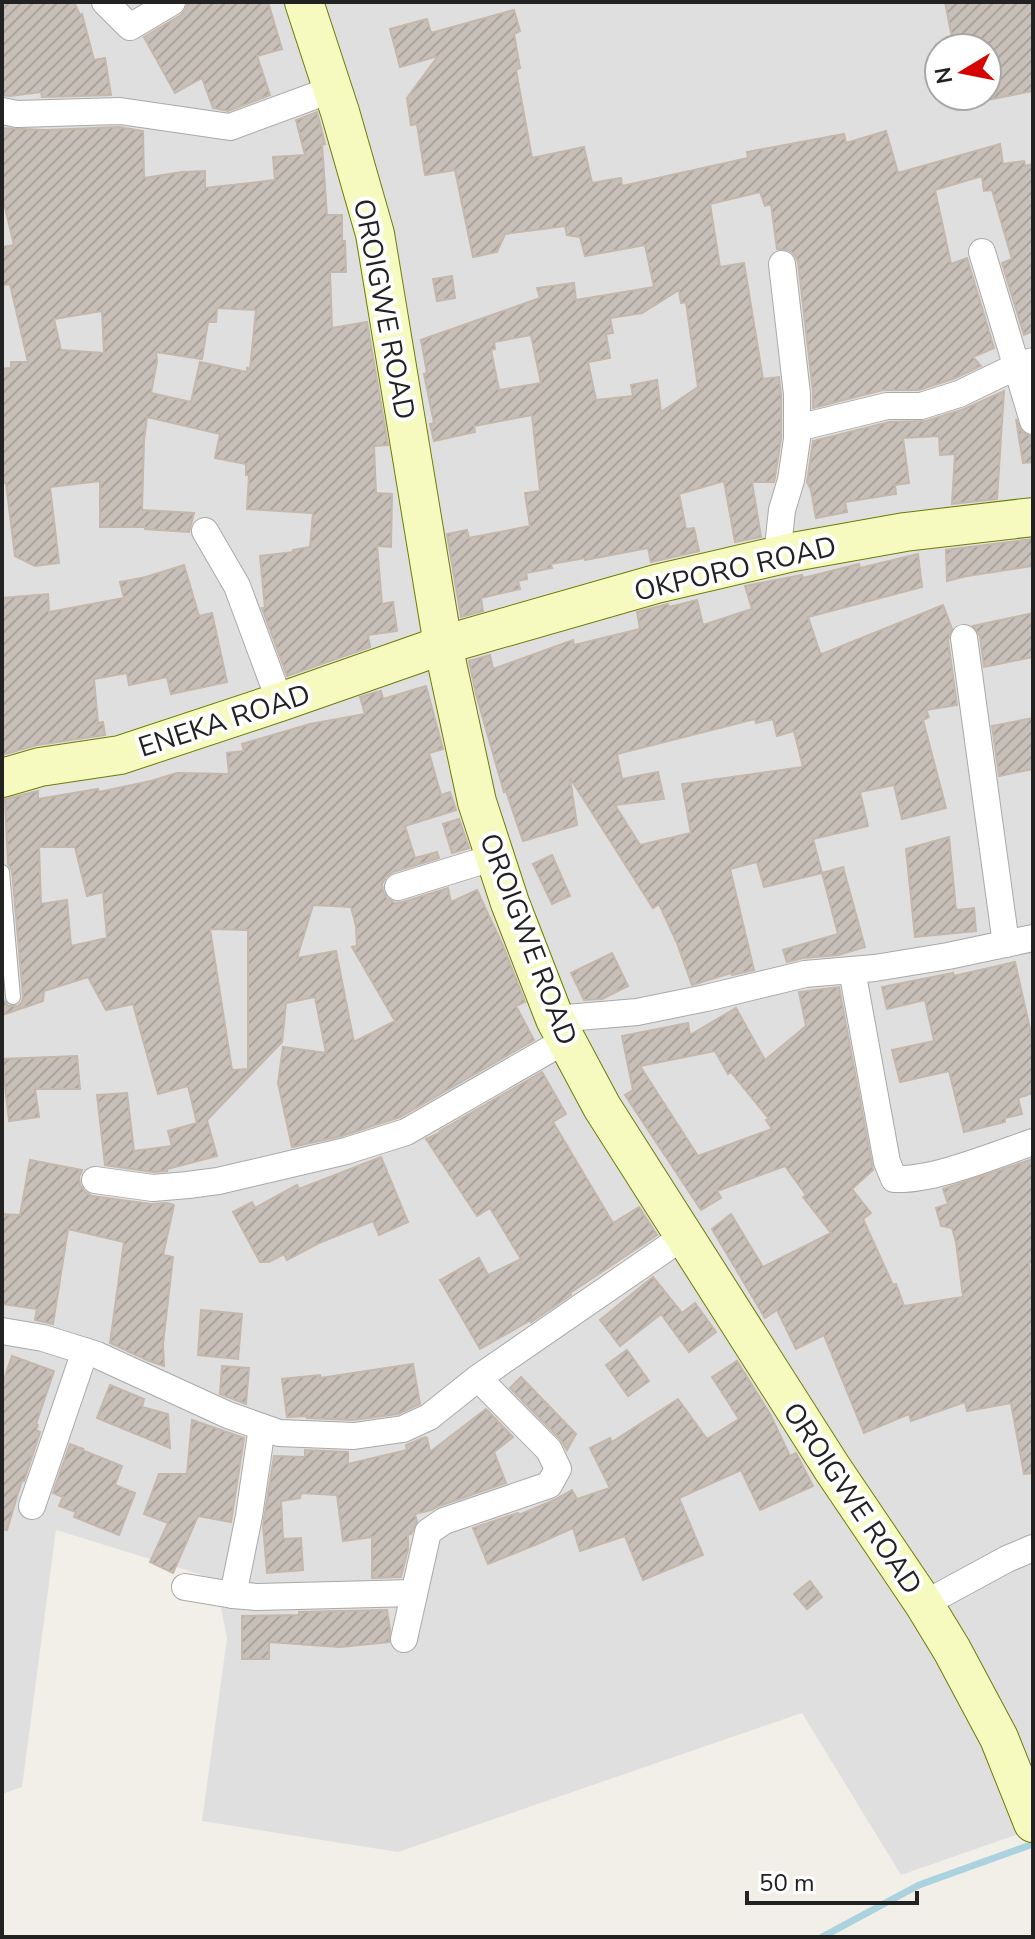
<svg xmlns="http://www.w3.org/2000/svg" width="1035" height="1939" viewBox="0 0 1035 1939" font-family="'Nunito Sans',sans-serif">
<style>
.residential{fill:#e0dfdf;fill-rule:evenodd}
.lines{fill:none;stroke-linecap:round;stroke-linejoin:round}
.stream{stroke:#aad2df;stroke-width:7}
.building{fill:url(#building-hatch);stroke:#c4b7ab;stroke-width:2;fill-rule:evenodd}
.lane-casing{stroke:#a9a9a9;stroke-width:16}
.street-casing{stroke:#a9a9a9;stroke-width:28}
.secondary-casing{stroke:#6d7d05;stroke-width:40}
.lane{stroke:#fff;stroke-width:14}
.street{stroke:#fff;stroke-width:26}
.secondary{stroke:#f6fabf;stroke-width:38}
.labels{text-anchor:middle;stroke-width:8;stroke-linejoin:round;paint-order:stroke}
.street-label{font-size:28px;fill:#222;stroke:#fff}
</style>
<defs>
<pattern id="building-hatch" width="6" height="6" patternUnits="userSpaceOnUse" patternTransform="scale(2)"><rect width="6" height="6" fill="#c7bfb8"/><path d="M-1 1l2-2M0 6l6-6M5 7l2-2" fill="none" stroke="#aba49e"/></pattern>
</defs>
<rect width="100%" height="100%" fill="#f2efe9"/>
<path class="residential" d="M2,2H1033V1829L901,1875L802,1713L398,1852L202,1821L227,1638L215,1579L56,1530L22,1787L2,1794ZM939,48H987V96H939Z"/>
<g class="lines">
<path class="stream" d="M822,1937L919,1885L1033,1844"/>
</g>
<g class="building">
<path d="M2,2H74L80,15L82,14L94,60L105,58L111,95L42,97L41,92L10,96L2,95Z"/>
<path d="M188,2H268L282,49L257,56L270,95L228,111L213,108L202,78L175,93L144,37L181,15L186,9Z"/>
<path d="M945,2H1033V91L987,100V48H954Z"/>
<path d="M514,10L520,31L514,34L520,68L516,70L532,158L584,147L592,183L621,178L622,186L748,158L747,152L844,134L846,143L886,131L898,173L1000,144L1003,164L1024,161L1025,166L1033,164V331L1024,335L1002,263L1012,259L992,190L984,191L982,176L935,190L951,264L967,258L994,348L973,357L981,366L953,379L919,390H883L813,408V392L798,262L795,255L789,250L777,249L771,204L765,206L760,192L710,204L720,267L744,263L763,379L779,377L781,395V438L775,477L774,482H752L761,537L735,542L724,481L679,494L686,529L694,528L699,551L651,562L648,548L585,560V558L551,564L552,568L526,573L527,579L518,581L520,589L481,598L483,611L461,617L447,534L467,530L469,538L530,526L525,493L540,491L532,415L474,426L475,432L434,441L430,424L434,423L424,374L427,373L421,340L540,298L537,288L574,283L576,300L654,287L645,245L585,256L580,237L567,235L565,226L505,234L497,252L473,257L455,170L425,175L417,124L411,125L407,98L438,56L400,67L390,29L427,19L431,33ZM679,290L681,303L686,302L698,387L661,412L657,380L631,385L633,396L596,400L588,362L610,358L606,334L613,333L610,318L642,313ZM531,335L541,383L499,390L491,350L495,349L494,342Z"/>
<path d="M317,112L325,144L322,145L327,215H342V241H345L346,272H330L332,328L367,322L388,445L374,446L376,493L392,494L391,547L377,546L382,604L393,602L397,631L368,635L370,647L287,676L262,608H265L260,556L294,552L293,550L310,547L313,513L247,509L249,475H246V464L215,458L220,434L147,417L144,440L142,510L194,513L189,532L145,529V527H100V481L50,487L59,563L35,566L15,556L6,483H2V369L11,368V362H28L10,284L2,285V247L14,245L2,195V128L46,130L119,127L143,131L144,178L182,172L205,171V188L275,180L273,157L305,155L296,120ZM217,308L256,310L250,369L247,368V372L200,362L191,402L151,393L157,361L156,352L202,359L208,322H216ZM102,311L104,353L61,350L54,319Z"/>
<path d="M452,276L455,298L437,301L433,279Z"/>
<path d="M1004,391L997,499L952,504L955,454L940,455L939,436L903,438L909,483L895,485L896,494L845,502L847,512L816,518L811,490L807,482L813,441L889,422L926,421L964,409Z"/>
<path d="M1016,419L1022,432L1033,437V462L1023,463Z"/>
<path d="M1033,539V566L967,576L947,581L946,550Z"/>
<path d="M918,554L922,587L808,617L820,653L822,654L943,605L952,629L948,640L957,705L926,710L929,717L923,720L946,808L902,819L894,785L860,792L868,826L813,839L822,873L764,887L757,862L730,869L754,970L732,975L731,973L692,985L677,943L659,904L653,908L570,778L577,825L523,841L506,791L504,792L476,694L469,661L490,655L493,669L573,640L574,645L640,629L637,612L668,604L669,607L697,600L703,625L752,609L745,586L802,575L803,578L859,564L860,568ZM755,719L756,723L773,719L777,736L794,731L803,767L682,784L691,833L640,845L615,805L664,799L658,772L622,779L617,754Z"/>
<path d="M184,565L199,616L212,613L227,682L171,694L167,677L129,685L127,673L94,679L98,723L103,722L105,735L37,745L2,755V598L48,594L49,612L124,598L120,582L146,577Z"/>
<path d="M1033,613V657L984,667L980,636L973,626Z"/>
<path d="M426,686L443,749L429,753L441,795L450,792L456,810L405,826L415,858L437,852L439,858L393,872L386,877L382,884L383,891L387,898L395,903L403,902L448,888L451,902L477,890L503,946L525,1002L516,1006L534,1040L400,1117L342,1136L292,1147L278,1083L283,1047L326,1053L315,997L286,1003L282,1042L207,1120L217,1156L167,1169V1171L153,1172L105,1165L97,1095L127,1093L134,1151L172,1146L168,1131L197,1123L188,1086L158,1094L133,1004L106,1010L88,977L44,991L43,1001L2,1015V986L3,999L8,1006H18L22,1002L23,996L12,871L8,864L5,799L38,791V799L98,789L99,792L151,781L177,773L229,774L227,753L244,751L242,744L310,724L365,714L360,697L373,693L381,691L383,699ZM39,847H75L87,896L103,892L107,938L71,946L67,900L41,904ZM313,905L351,907L356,926L357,946L352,947L395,1021L354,1042L336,951L297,958ZM210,929L248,930V1069L232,1070Z"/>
<path d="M1033,718V769L999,776L992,726Z"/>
<path d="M459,819L469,848L452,853L443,824Z"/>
<path d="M949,837L956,910L974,908L976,931L915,937L906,849Z"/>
<path d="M552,855L570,896L552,904L533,864Z"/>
<path d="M843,867L865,947L838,955L803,958L787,962L783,950L838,934L822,873Z"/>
<path d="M612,953L628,986L602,999L584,1000L571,973Z"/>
<path d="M1015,962L1033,1042V1093L1018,1098L1022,1114L1005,1118V1122L964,1132L949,1071L900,1082L892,1050L934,1041L925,1000L887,1009L882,987L953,973L954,976Z"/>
<path d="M839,987L873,1170L852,1189L871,1213L863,1219L893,1285L896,1284L904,1306L963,1297L956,1242L952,1228L941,1226L936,1208L948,1204L943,1189L1033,1159V1262L1029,1263L1033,1304V1473L1024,1474L1011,1403L967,1411L965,1402L911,1421L909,1414L864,1433L824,1335L796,1349L777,1310L765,1318L712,1229L731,1214L763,1267L831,1233L803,1197L806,1195L785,1166L717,1191L721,1198L701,1210L625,1095L633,1090L622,1036L688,1023L690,1035L736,1008L765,1060L806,1026L799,992ZM715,1051L728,1074L731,1072L769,1119L766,1120L772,1129L698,1156L640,1066Z"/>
<path d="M77,1056L80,1089H35L39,1117L9,1121L2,1059Z"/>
<path d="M542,1072L566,1114L553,1122L613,1223L639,1207L657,1235L570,1293L571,1295L531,1322V1320L480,1349L440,1280L479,1258L488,1275L521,1259L490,1208L477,1216L426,1139L441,1132L440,1131Z"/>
<path d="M381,1157L408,1222L379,1235L373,1221L319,1243L287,1260L284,1254L269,1262H260L233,1212L252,1202L255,1208L297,1185L299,1189Z"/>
<path d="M30,1160L82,1170L79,1177L80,1185L85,1192L92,1196L151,1204L167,1203L174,1205L163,1255L173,1257L163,1344L164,1366L147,1360L110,1343L124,1242L68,1229L53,1324L35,1320L37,1309L2,1304V1214L20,1215Z"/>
<path d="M653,1277L682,1313L695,1303L716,1332L689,1352L661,1314L620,1346L600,1320Z"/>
<path d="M201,1310L242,1314L238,1359L198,1355Z"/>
<path d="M627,1350L649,1381L628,1396L606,1365Z"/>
<path d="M12,1356L54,1371L36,1424L38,1425L36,1430L40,1432L24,1481L22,1480L7,1530L2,1529V1385Z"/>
<path d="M737,1361L770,1414L790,1456L796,1453L813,1486L760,1510L741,1470L679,1498L703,1555L643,1580L625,1536L580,1551L573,1528L535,1545L488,1564L473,1528L518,1513L519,1515L554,1500L572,1490L577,1499L610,1488L590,1448L610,1438L612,1442L678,1399L707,1439L739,1419L712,1377Z"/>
<path d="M413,1364L420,1404L398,1414L353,1420L307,1418V1416L287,1417L282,1379L320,1375V1378Z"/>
<path d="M222,1366L249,1368L246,1404L220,1394Z"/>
<path d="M521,1377L576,1434L567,1450L560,1439L510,1388Z"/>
<path d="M110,1385L144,1399L142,1407L168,1414L170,1448L97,1418Z"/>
<path d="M486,1409L513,1437L494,1452L506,1483L439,1506L431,1510L415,1514L417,1522L411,1534L408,1535V1549L401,1577L372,1578V1537L343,1541L337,1495L301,1493L300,1498L281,1501L283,1539L301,1538L303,1570L267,1573L263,1525L274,1456L305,1457V1450L348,1452V1464L407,1450L406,1445L425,1437L427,1438L430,1452Z"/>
<path d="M192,1420L244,1438L231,1522L198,1516L173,1573L150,1562L168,1523L144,1514L159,1474H187Z"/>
<path d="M70,1444L83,1449L82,1450L122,1466L115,1485L135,1493L119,1535L74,1517L76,1512L59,1506L63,1497L53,1493Z"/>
<path d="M810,1581L822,1597L807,1609L794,1594Z"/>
<path d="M387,1610L390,1630L389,1642L340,1647L269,1642V1659H242V1616L299,1615V1612Z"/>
</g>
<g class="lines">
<g class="lane-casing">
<path id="lane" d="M2,872L13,997"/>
</g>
<g class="street-casing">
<g id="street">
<path d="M105,2L130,27L172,2"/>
<path d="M2,111L17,114L120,111L230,127L333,89"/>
<path d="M982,252L1033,421"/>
<path d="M797,428L887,406H921L959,394L1017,366L1033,361"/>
<path d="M205,531L237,586L280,702"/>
<path d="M777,556L782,510L791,480L797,439V394L782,264"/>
<path d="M964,638L1006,944"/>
<path d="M398,887L495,857"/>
<path d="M852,970L887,1162L894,1179C933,1181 995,1155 1033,1142"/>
<path d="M555,1019L637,1012L706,998L805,974L875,968L948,956L1033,938"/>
<path d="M95,1180L153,1188L188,1185L218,1181L346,1151L406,1132L566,1040"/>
<path d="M2,1331L43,1338L97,1355L228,1415L279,1433L354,1436L403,1429L429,1417L478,1378L684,1236"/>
<path d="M32,1506L85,1351"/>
<path d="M185,1587L233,1595L257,1597L414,1593"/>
<path d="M233,1595L249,1516L262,1427"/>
<path d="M924,1604L1007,1559L1033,1548"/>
<path d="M404,1639L428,1532L444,1521L549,1485L558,1469L549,1450L478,1378"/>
</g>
</g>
<g class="secondary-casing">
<g id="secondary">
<path d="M304,2L340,112L375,234L443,645L477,802L510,903L555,1019L602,1107L832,1468L924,1604L952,1650L999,1738L1033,1823"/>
<path d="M2,778L40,767L120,755L280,702L443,645L656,584L793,552L905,532L1033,517"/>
</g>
</g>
<use href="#lane" class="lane"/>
<use href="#street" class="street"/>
<use href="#secondary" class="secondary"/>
</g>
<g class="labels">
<g class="street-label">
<text transform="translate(385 309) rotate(79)" y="10">OROIGWE ROAD</text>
<text transform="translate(735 568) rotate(-13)" y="10">OKPORO ROAD</text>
<text transform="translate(224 720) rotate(-18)" y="10">ENEKA ROAD</text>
<text transform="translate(529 939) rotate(69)" y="10">OROIGWE ROAD</text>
<text transform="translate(853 1498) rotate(56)" y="10">OROIGWE ROAD</text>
</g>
</g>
<rect width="1035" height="1939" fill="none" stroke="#222222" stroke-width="8"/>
<g transform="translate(963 72) rotate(260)"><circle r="38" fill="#ffffff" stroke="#a7a7a7" stroke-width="2"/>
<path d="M0-6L14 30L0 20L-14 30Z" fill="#d40500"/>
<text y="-12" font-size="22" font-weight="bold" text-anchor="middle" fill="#222222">N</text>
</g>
<path d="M747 1891v12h170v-12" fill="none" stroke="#222222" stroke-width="4"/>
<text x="759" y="1891" font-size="24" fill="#222222" stroke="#ffffff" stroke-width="6" paint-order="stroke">50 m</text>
</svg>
